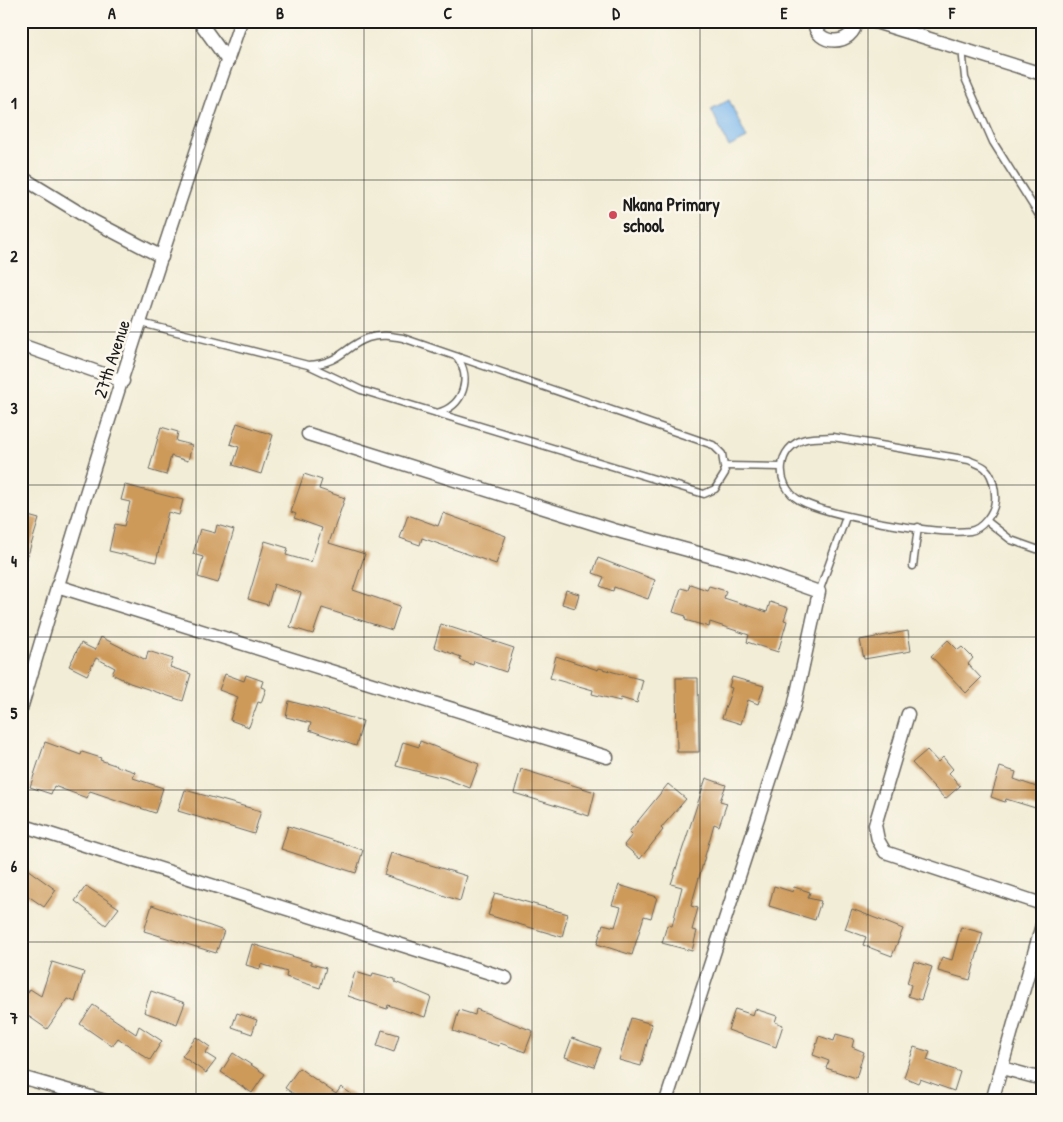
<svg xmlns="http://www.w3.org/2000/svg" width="1063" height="1122" viewBox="0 0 1063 1122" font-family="'Patrick Hand',sans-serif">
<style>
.water{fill:#7bb8ee;stroke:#4c6a85}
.building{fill:#ce9a5a}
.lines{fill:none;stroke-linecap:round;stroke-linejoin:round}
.service-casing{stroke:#67655d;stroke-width:9}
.minor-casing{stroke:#67655d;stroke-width:15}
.service{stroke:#fff;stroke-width:6}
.minor{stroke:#fff;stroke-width:12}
.grid{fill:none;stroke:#1c1c1c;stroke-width:1;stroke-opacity:0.55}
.poi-dot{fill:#d1495b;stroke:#fbf7ec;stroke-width:2}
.labels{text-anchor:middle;stroke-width:5;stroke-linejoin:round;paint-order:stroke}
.poi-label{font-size:18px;font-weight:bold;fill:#1c1c1c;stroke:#fbf7ec;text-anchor:start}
.street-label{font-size:18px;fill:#1c1c1c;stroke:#fbf7ec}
.neatline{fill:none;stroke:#1c1c1c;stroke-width:2}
.grid-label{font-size:16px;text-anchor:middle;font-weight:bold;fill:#1c1c1c}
</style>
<rect width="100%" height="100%" fill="#fbf7ec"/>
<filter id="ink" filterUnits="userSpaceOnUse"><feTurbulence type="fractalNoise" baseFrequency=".02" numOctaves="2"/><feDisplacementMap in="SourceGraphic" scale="10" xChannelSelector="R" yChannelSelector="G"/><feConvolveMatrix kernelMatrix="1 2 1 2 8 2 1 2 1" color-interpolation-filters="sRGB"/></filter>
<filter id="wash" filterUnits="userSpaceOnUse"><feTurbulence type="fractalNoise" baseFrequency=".0096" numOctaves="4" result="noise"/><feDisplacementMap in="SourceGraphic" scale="20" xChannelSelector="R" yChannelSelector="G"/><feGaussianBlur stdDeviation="1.12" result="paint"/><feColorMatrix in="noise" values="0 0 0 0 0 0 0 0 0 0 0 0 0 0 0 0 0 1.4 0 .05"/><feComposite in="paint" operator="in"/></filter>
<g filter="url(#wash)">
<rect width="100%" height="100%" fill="#f2edd6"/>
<path class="water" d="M729,100L747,138L729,147L711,109Z"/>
<g id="blocks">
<g class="building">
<path d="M237,423L273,435L261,474L233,465L239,447L230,444Z"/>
<path d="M161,427L178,432L176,441L192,445L188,461L171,456L166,475L149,470Z"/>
<path d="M304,474L322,480L319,489L345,498L329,543L365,554L353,590L400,606L392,630L322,608L313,634L290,627L301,593L274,584L268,605L248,599L265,541L288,548L286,555L311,562L322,528L294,518L296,514L291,512Z"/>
<path d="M125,485L183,500L179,515L168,512L156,562L109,551L115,524L124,526L130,502L121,500Z"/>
<path d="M443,513L506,536L496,564L422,538L420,545L400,538L408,515L438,526Z"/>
<path d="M21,514L39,519L24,568L21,567Z"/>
<path d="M217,525L234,530L218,583L198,577L203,557L193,554L200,529L215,533Z"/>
<path d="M598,558L655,580L648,599L614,587L613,591L600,586L604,577L593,573Z"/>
<path d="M690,584L707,590L709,586L726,591L724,598L767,612L770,602L788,608L784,620L787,621L778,652L747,642L749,635L710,622L709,627L685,620L686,616L673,612L681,588L688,590Z"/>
<path d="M566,590L579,594L575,608L562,604Z"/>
<path d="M441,624L514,648L506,672L474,661L473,665L460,660L461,657L434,647Z"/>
<path d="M908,631L911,651L864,659L860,640Z"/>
<path d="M101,637L146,660L148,651L173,659L170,667L191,674L183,701L130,683L112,674L115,668L96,658L87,675L69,666L81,643L95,650Z"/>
<path d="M948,640L958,650L962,647L973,658L968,664L981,678L966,693L931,656Z"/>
<path d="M556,656L598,670L599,668L643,680L637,703L621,698L620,701L592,694L593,690L550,678Z"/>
<path d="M225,674L244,681L246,675L263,681L261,687L266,689L261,703L258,702L249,727L230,720L238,697L219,690Z"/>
<path d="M732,677L764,686L758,704L748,700L741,724L722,718L732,688L729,687Z"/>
<path d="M676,678H698L699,752H677Z"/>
<path d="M289,701L363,721L356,746L309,730L311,723L286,717Z"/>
<path d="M420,741L479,764L470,788L444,778L396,766L403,742L419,747Z"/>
<path d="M45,742L81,755L82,752L101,758L100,760L135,772L133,778L163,788L155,813L90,791L87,798L54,786L51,794L30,787Z"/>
<path d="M927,750L938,762L943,757L953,769L949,773L960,786L945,799L912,763Z"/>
<path d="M1000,767L1016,772L1014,779L1042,789V810L1006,799L1005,802L991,797Z"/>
<path d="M521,769L595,792L589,816L514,793Z"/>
<path d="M706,778L726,785L720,801L727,803L719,826L714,824L691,906L698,908L692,930L697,931L692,951L662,943L667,925L672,926L682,887L671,884Z"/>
<path d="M668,784L686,799L661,828L663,830L640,859L624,845L632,835L629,832Z"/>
<path d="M185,790L261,811L254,834L178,811Z"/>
<path d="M288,826L363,850L356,873L281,849Z"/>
<path d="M391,853L467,876L460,901L384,875Z"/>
<path d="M27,869L56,890L44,907L21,891V877Z"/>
<path d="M619,885L657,897L651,918L644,916L632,955L597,944L603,924L615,927L621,907L612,905Z"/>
<path d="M86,886L119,908L106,925L75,901Z"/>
<path d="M774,886L793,892L794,887L810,892L808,898L821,901L815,920L769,906Z"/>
<path d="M495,893L568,914L562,937L488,915Z"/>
<path d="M152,905L224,931L216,953L144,931Z"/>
<path d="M852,909L903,929L892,956L863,945L866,937L845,929Z"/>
<path d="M961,927L983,933L970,980L938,971L942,957L952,960Z"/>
<path d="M252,944L311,962V964L326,968L320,988L286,977L287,972L261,964L260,969L246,965Z"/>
<path d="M914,961L932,967L921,1000L908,996L911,985L907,983Z"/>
<path d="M52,962L84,972L75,1002L68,999L47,1029L21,1011V991L26,995L30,989L41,996Z"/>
<path d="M355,972L372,977L373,973L395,979V982L431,997L425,1017L388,1005L387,1009L348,996Z"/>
<path d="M151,991L185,1003L177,1024L144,1012Z"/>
<path d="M93,1005L136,1034L139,1026L162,1041L150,1060L118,1038L112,1046L80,1024Z"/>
<path d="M476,1009L533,1031L525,1052L500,1043L499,1046L453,1031L459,1010L475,1015Z"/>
<path d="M735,1009L753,1015L755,1009L777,1016L775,1022L783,1025L776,1047L728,1030Z"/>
<path d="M237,1013L257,1020L252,1034L232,1027Z"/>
<path d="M631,1018L652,1024L641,1066L619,1060Z"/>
<path d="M382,1030L399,1035L394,1052L377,1046Z"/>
<path d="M836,1034L854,1039L852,1047L864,1052L856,1078L826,1068L829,1061L813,1055L819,1036L834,1041Z"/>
<path d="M196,1037L210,1047L205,1053L216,1060L206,1073L182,1056Z"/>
<path d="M572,1038L601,1048L594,1067L565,1057Z"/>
<path d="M914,1047L930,1052L927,1060L960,1072L954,1091L920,1079L918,1083L904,1077Z"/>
<path d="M233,1053L265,1074L252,1093L221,1072Z"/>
<path d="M299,1068L336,1094L341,1087L362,1101H304L285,1088Z"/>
</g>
</g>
</g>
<g filter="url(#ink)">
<use href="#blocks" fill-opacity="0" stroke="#67655d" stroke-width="1"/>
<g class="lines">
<g class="service-casing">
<g id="service">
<path d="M962,48L965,78L993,142L1042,220"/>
<path d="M141,323L308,365C342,363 343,347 368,338C380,334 392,336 403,338L713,445L722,454L725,473L715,489L704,494L361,390L308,365"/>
<path d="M437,413C464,406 472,378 457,357"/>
<path d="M833,437L969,460C974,463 983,465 986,469C993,476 996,492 995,501C994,513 982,529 970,531C938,535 827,516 799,500C774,485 776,446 806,439C815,437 824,438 833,437Z"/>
<path d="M726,466L781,467"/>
<path d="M987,521L1011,540L1042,551"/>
<path d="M913,566L918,527"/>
<path d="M819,592L846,517"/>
</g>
</g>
<g class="minor-casing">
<g id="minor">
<path d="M199,21L228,61"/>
<path d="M814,21C815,47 854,47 856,21"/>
<path d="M872,21L1042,74"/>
<path d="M21,177L93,221L162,257"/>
<path d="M21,345L123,381"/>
<path d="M308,434L614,530L746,566L819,592L794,707L666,1101"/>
<path d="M57,586L607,757"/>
<path d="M21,709C89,478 162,248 241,21"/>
<path d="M908,714L875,825L878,840L885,852L1042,904"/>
<path d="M21,825L506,978"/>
<path d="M1002,1068L1042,1079"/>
<path d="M21,1077L105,1101"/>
<path d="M992,1101L1042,925"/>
</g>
</g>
<use href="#service" class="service"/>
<use href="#minor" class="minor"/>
</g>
</g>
<path class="grid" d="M196,21V1101M364,21V1101M532,21V1101M700,21V1101M868,21V1101M21,180H1042M21,332H1042M21,485H1042M21,637H1042M21,790H1042M21,942H1042"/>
<circle class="poi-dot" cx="613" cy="215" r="5"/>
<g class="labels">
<g class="poi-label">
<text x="623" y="211">Nkana Primary<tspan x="623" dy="21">school</tspan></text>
</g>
<g class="street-label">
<text transform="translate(112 359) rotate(-72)" y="6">27th Avenue</text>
</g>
</g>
<rect width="1063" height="1122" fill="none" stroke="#fbf7ec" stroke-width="55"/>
<rect x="28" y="28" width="1008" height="1066" class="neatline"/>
<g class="grid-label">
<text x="112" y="19">A</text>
<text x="280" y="19">B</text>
<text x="448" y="19">C</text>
<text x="616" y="19">D</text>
<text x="784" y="19">E</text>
<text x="952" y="19">F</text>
<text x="14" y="109">1</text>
<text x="14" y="262">2</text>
<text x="14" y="414">3</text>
<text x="14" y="567">4</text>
<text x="14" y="719">5</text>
<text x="14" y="872">6</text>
<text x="14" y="1024">7</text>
</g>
</svg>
